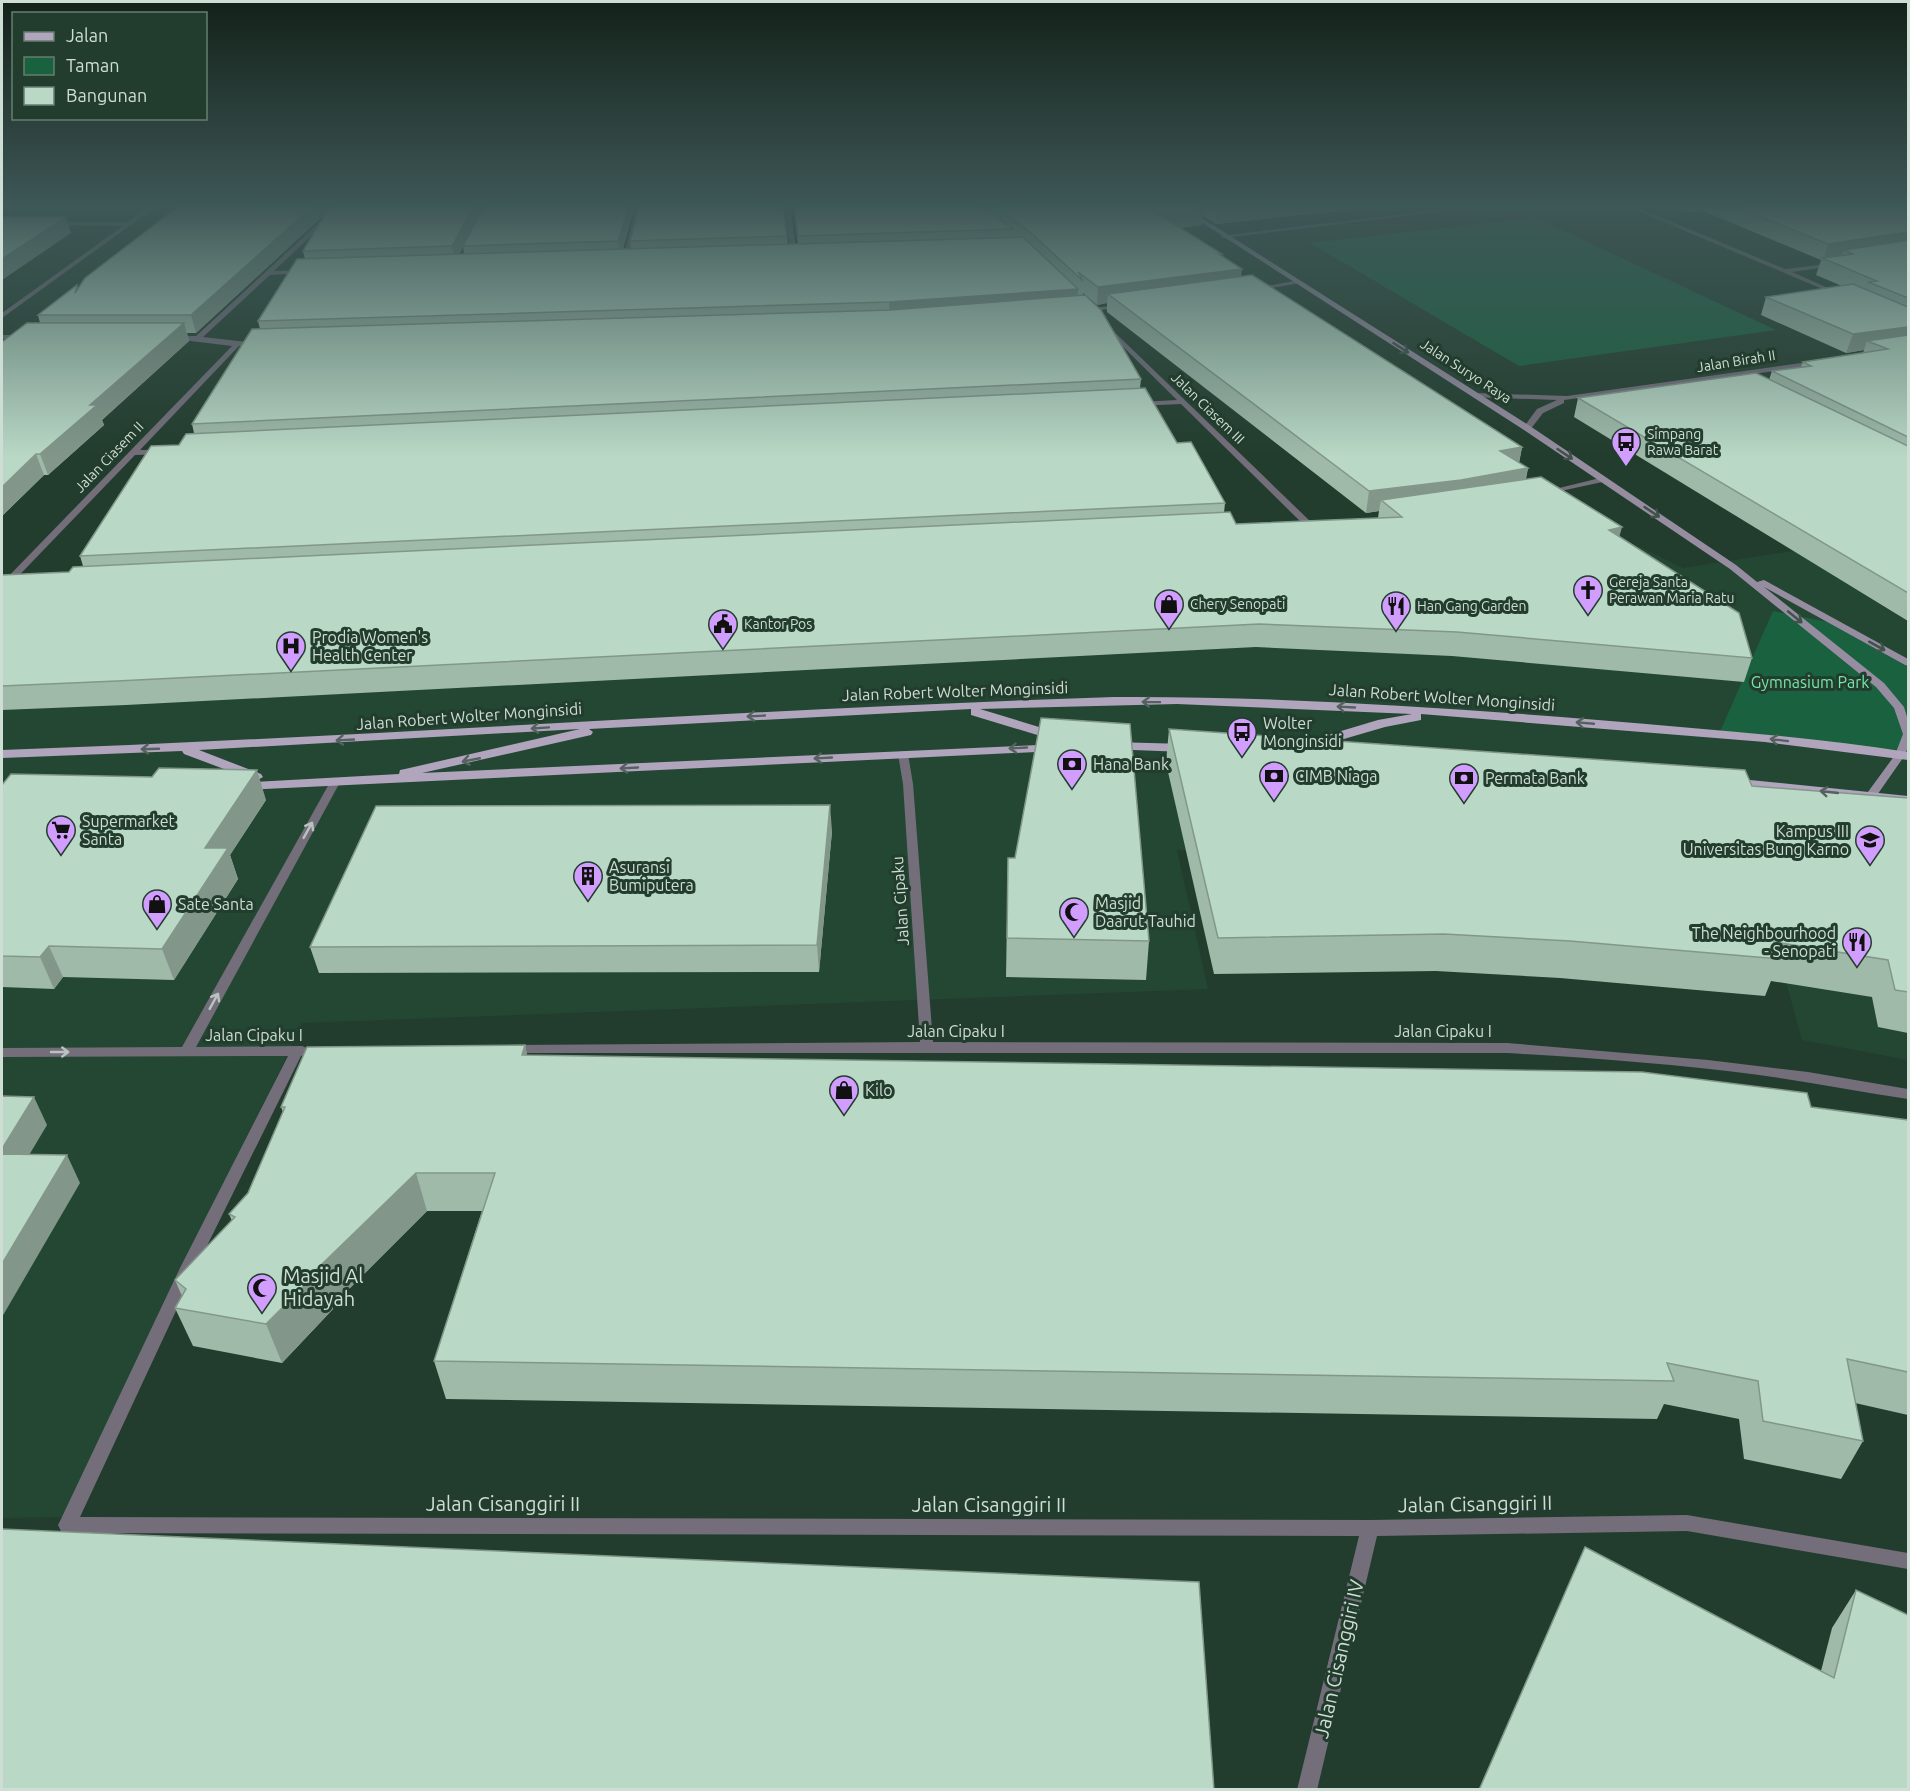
<svg xmlns="http://www.w3.org/2000/svg" width="1910" height="1791" viewBox="0 0 1910 1791" font-family="Ubuntu,sans-serif">
<style>
.built{fill:#244734}
.green{fill:#1a613f}
.lines{fill:none;stroke-linecap:round;stroke-linejoin:round}
.street{fill:#746e7a;fill-rule:evenodd}
.secondary{fill:#978da0;fill-rule:evenodd}
.primary{fill:#b1a5bd;fill-rule:evenodd}
.wall{fill:#9fbaa9;fill-rule:evenodd}
.shaded-wall{fill:#82978a}
.building{fill:#b9d8c5;stroke:#82978a;stroke-width:1.5}
.oneway{stroke:#3f514a}
.oneway2{stroke:#54615f}
.oneway3{stroke:#b8c2be}
.labels{text-anchor:middle;stroke-width:6;stroke-linejoin:round;paint-order:stroke}
.far-street-label{font-size:14px;fill:#cfded4;stroke:#223d2d}
.far-poi-label{font-size:14px;fill:#cfded4;stroke:#223d2d;text-anchor:start}
.poi-label{font-size:16px;fill:#cfded4;stroke:#223d2d;text-anchor:start}
.park-label{font-size:16px;fill:#78e5aa;stroke:#223d2d}
.street-label{font-size:16px;fill:#cfded4;stroke:#223d2d}
.near-poi-label{font-size:20px;fill:#cfded4;stroke:#223d2d;text-anchor:start}
.near-street-label{font-size:20px;fill:#cfded4;stroke:#223d2d}
</style>
<rect width="100%" height="100%" fill="#223d2d"/>
<path class="built" d="M1891,536L1908,546V1060L1802,1040L1762,894L1598,877L1177,850L1208,989L302,1023L71,1517L2,1518V649L1404,586L1640,547L1683,568Z"/>
<g class="green">
<path d="M1536,218L1776,330L1519,366L1310,243Z"/>
<path d="M1773,611L1828,622L1908,667V751L1719,734Z"/>
</g>
<g class="lines">
<g class="street">
<path d="M150,206H157L2,318V313L123,226L54,225L52,222H128Z"/>
<path d="M337,206H343L274,271L305,270L308,272L307,273L270,275L203,337L257,343L259,344V346H239L140,450H166V454L135,455L5,590L2,591V583L232,346L174,339L171,337L172,336H196Z"/>
<path d="M636,206H642L628,262L625,264L622,262Z"/>
<path d="M788,206H794L791,211L797,258L794,260L791,258L785,211Z"/>
<path d="M1472,206H1490L1223,238L1220,236Z"/>
<path d="M1626,206H1634L1785,269L1836,263L1834,266L1792,272L1844,295L1839,296Z"/>
<path d="M1299,280L1302,282L1301,283L1254,291L1251,289Z"/>
<path d="M1123,304L1125,305V307L1084,312L1081,310Z"/>
<path d="M1102,324H1106L1312,523V527H1306L1181,404L1136,406L1135,404L1139,402L1177,400L1102,326Z"/>
<path d="M2,335H24L27,337L24,339H2Z"/>
<path d="M1815,361L1819,363L1818,365L1564,400V403L1543,413L1530,430H1527L1523,428L1537,409L1557,400L1474,397L1470,395L1474,393L1567,396Z"/>
<path d="M1604,477L1608,479L1607,481L1547,494L1543,492Z"/>
<path d="M903,751L908,754L913,784L933,1042L1507,1043L1708,1060L1808,1072L1908,1089V1099C1859,1092 1809,1082 1759,1075C1675,1064 1591,1058 1507,1053H507L505,1050L507,1047L512,1045L920,1042L903,784L898,754Z"/>
<path d="M334,781L339,784L196,1047L302,1046L307,1048L309,1051L307,1054L301,1056L196,1268L80,1517L1370,1520L1687,1515L1908,1553V1569L1687,1531L1377,1536L1317,1790H1297L1359,1536L67,1533L61,1531L58,1525L61,1519L180,1268L288,1056L2,1057V1048L182,1047L329,784Z"/>
</g>
<path class="secondary" d="M1176,206H1183L1530,426L1736,565L1757,582L1764,580L1908,659V666L1905,665L1764,587L1884,683L1904,707L1908,720V747L1905,755L1875,798L1871,799L1865,796L1895,755L1903,734L1894,708L1876,687L1730,569L1524,430Z"/>
<g class="primary">
<path d="M1114,697C1276,696 1437,707 1598,720C1701,729 1806,736 1908,752V760L1765,742L1421,714V720L1385,727L1306,750L1299,746L1301,743L1378,720L1412,714L1177,704L980,709L1062,734L1064,737L1057,741L971,715V709L589,729L593,732L591,735L422,773L1061,744L1063,747L1056,751L241,790L234,786L236,783L399,774L400,770L405,769L580,729L199,750L261,774L263,777L256,781L184,754L182,751L2,758V750C373,737 743,709 1114,697Z"/>
<path d="M1113,742L1185,744L1192,748L1185,752L1108,749L1106,746Z"/>
<path d="M1730,778L1908,796V804L1725,785L1723,782Z"/>
</g>
</g>
<g class="wall">
<path d="M179,206H635L623,249H631L630,241L639,206H786L784,210L788,244H798L793,206H1382L1216,224L1203,216L1202,225L1180,228L1222,256L1241,276L1522,447L1519,463L1528,468L1526,479L1619,537L1752,658L1744,682L1452,656L1256,647L126,705L2,710V575L69,572L83,566L80,556L179,445L194,433L192,424L260,329L258,321L305,259L303,251L326,213L196,333H187L189,341L102,420L104,425L48,475H44L2,516V342L40,323L38,315L77,285L78,288ZM463,247L464,254H459ZM1083,293L1097,305L1107,303V312L1366,513L1379,511L1378,518L1236,524L1224,513L1225,503L1177,443L1140,388L1141,379L1083,296Z"/>
<path d="M1675,206H1908V621L1574,417L1578,398L1769,380L1772,371L1801,367L1803,362L1863,353L1864,350L1846,353L1761,315L1766,297L1842,286L1816,275L1821,260L1701,210L1690,212Z"/>
<path d="M1169,729L1752,786L1908,798V1033L1878,1027L1872,997L1771,981L1765,996L1560,978L1436,971L1214,974L1166,763Z"/>
<path d="M2,785L266,800L230,855L238,879L174,980L63,977L54,989L2,987Z"/>
<path d="M832,831L819,972L319,973L310,947Z"/>
<path d="M1008,858H1015L1149,941L1146,980L1006,977Z"/>
<path d="M525,1045L527,1055L1811,1107L1908,1120V1415L1855,1403L1863,1441L1841,1479L1744,1459L1739,1419L1664,1404L1657,1419L446,1399L434,1361L482,1211H427L332,1306L333,1309L282,1363L193,1346L175,1308L182,1296L175,1280L232,1221L229,1214L248,1193L283,1112L281,1107Z"/>
<path d="M1856,1590L1908,1790L1821,1671L1832,1628Z"/>
</g>
<g class="shaded-wall">
<path d="M313,206H334L196,333L191,315Z"/>
<path d="M474,206H485L455,263L452,246Z"/>
<path d="M629,206H635L620,258L618,241Z"/>
<path d="M1235,206H1382L1216,224L1217,208Z"/>
<path d="M1691,206H1703L1701,210L1690,212Z"/>
<path d="M1204,209L1202,225L1157,230L1158,214Z"/>
<path d="M66,217L71,233L2,280V259Z"/>
<path d="M1908,232V245L1853,254L1844,250L1841,258L1824,259L1828,244Z"/>
<path d="M1242,269L1240,286L1108,294L1107,303L1097,305L1098,287Z"/>
<path d="M1078,289L1077,307L890,321L889,302Z"/>
<path d="M184,323L189,341L102,420L104,425L48,475L40,454L90,405Z"/>
<path d="M1908,327V344L1867,341L1864,350L1846,353L1853,334Z"/>
<path d="M1522,447L1518,468L1500,451Z"/>
<path d="M36,454L44,475L2,516V487Z"/>
<path d="M1528,468L1523,490L1381,500L1379,511L1366,513L1369,491Z"/>
<path d="M1622,527L1616,549L1609,530Z"/>
<path d="M257,770L266,800L230,855L238,879L174,980L162,949L205,848Z"/>
<path d="M830,805L832,831L819,972L817,945Z"/>
<path d="M49,946L63,977L54,989L40,957Z"/>
<path d="M525,1045L533,1082L522,1055Z"/>
<path d="M34,1097L47,1125L13,1182L2,1160V1149Z"/>
<path d="M67,1155L80,1183L2,1317V1264Z"/>
<path d="M416,1173L427,1211L332,1306L333,1309L282,1363L266,1324L316,1270Z"/>
</g>
<g class="building">
<path d="M179,206H313L191,315H38L77,285L75,293L85,278Z"/>
<path d="M330,206H474L452,246L303,251Z"/>
<path d="M484,206H629L618,241L463,246Z"/>
<path d="M639,206H783L787,236L630,241Z"/>
<path d="M794,206H980L1013,229L798,236Z"/>
<path d="M994,206H1198L1204,209L1158,214L1222,254H1219L1242,269L1098,287L1078,272L1083,281L1029,231Z"/>
<path d="M1214,206H1235L1217,208Z"/>
<path d="M1734,206H1908V232L1828,244Z"/>
<path d="M2,217H66L2,259Z"/>
<path d="M1023,237L1078,289L889,302L258,321L297,259Z"/>
<path d="M1908,240V298L1868,282L1877,281L1822,258L1853,254L1844,250Z"/>
<path d="M1252,275L1522,447L1500,451L1528,468L1461,480L1369,491L1108,294Z"/>
<path d="M1853,284L1908,307V327L1853,334L1766,297Z"/>
<path d="M1085,295L1101,310L1141,379L192,424L252,329L890,310Z"/>
<path d="M27,323H184L90,405H97L40,454H36L2,487V342Z"/>
<path d="M1908,335V437L1772,371L1811,366L1803,362L1888,349L1867,341Z"/>
<path d="M1756,373L1908,446V593L1578,398Z"/>
<path d="M1145,388L1177,443L1191,442L1225,503L80,556L151,446L179,445L186,434Z"/>
<path d="M1541,477L1622,527L1609,530L1739,613L1752,658L1457,632L1259,624L117,681L2,686V575L69,572L73,567L1230,512L1236,524L1402,517L1381,500Z"/>
<path d="M1041,718L1130,724L1149,941L1007,938L1008,858H1015Z"/>
<path d="M1169,729L1745,770L1752,786L1908,798V992L1895,990L1888,960L1774,942L1780,959L1570,941L1444,934L1218,938Z"/>
<path d="M159,768L257,770L205,848H228L162,949L49,946L40,957L2,956V785L11,774L152,777Z"/>
<path d="M830,805L817,945L310,947L376,806Z"/>
<path d="M525,1045L522,1055L1642,1072L1807,1093L1811,1107L1908,1120V1372L1847,1359L1863,1441L1763,1421L1758,1381L1667,1363L1674,1381L434,1361L495,1173H416L316,1270L319,1271L266,1324L175,1308L186,1289L175,1280L235,1217L229,1214L248,1193L285,1107H281L307,1047Z"/>
<path d="M2,1096L34,1097L2,1149Z"/>
<path d="M2,1154L67,1155L2,1264Z"/>
<path d="M2,1529L1199,1582L1214,1790H2Z"/>
<path d="M1585,1547L1834,1678L1856,1590L1908,1615V1790H1479Z"/>
</g>
<defs><path id="oneway-shaft" d="M-6 0H5M1.5-3L5.5 0L1.5 3" fill="none" stroke-width="1.6" stroke-linecap="round" stroke-linejoin="round" transform="scale(1.5)"/></defs>
<g class="oneway">
<use href="#oneway-shaft" transform="translate(1401 348) rotate(33)"/>
<use href="#oneway-shaft" transform="translate(1565 454) rotate(34)"/>
<use href="#oneway-shaft" transform="translate(1652 512) rotate(34)"/>
<use href="#oneway-shaft" transform="translate(1795 617) rotate(39)"/>
<use href="#oneway-shaft" transform="translate(1877 646) rotate(29)"/>
</g>
<g class="oneway2">
<use href="#oneway-shaft" transform="translate(1151 702) rotate(-179)"/>
<use href="#oneway-shaft" transform="translate(1346 707) rotate(-177)"/>
<use href="#oneway-shaft" transform="translate(756 716) rotate(177)"/>
<use href="#oneway-shaft" transform="translate(1585 723) rotate(-175)"/>
<use href="#oneway-shaft" transform="translate(540 728) rotate(176)"/>
<use href="#oneway-shaft" transform="translate(345 740) rotate(177)"/>
<use href="#oneway-shaft" transform="translate(1779 740) rotate(-173)"/>
<use href="#oneway-shaft" transform="translate(1018 748) rotate(177)"/>
<use href="#oneway-shaft" transform="translate(150 749) rotate(178)"/>
<use href="#oneway-shaft" transform="translate(823 758) rotate(177)"/>
<use href="#oneway-shaft" transform="translate(471 760) rotate(169)"/>
<use href="#oneway-shaft" transform="translate(629 768) rotate(177)"/>
<use href="#oneway-shaft" transform="translate(1829 792) rotate(-174)"/>
</g>
<g class="oneway3">
<use href="#oneway-shaft" transform="translate(308 830) rotate(-61)"/>
<use href="#oneway-shaft" transform="translate(214 1001) rotate(-61)"/>
<use href="#oneway-shaft" transform="translate(60 1052)"/>
</g>
<linearGradient id="sky" x2="0" y2="1"><stop stop-color="#132219"/><stop offset="0.45" stop-color="#3e5757"/><stop offset="1" stop-color="#3e5757" stop-opacity="0"/></linearGradient>
<rect width="1910" height="457" fill="url(#sky)"/>
<defs>
<g id="bus-pin" transform="scale(1.5)"><path d="M0 17L-7.5 6A9.5 9.5 0 1 1 7.5 6Z" fill="#d19dfe" stroke="#223d2d"/><path d="M-5-6H5V4H4V6H2V4H-2V6H-4V4H-5ZM-3.5-4V0h7V-4ZM-3.5 1.2v1.5H-2V1.2ZM2 1.2v1.5H3.5V1.2Z" fill="#111"/></g>
<g id="church-pin" transform="scale(1.5)"><path d="M0 17L-7.5 6A9.5 9.5 0 1 1 7.5 6Z" fill="#d19dfe" stroke="#223d2d"/><path d="M-1.2-6h2.4v3.5h3.3v2.4h-3.3V6h-2.4V-.1h-3.3v-2.4h3.3Z" fill="#111"/></g>
<g id="shop-pin" transform="scale(1.5)"><path d="M0 17L-7.5 6A9.5 9.5 0 1 1 7.5 6Z" fill="#d19dfe" stroke="#223d2d"/><path d="M-5-2.5h2.3a2.7 3.5 0 0 1 5.4 0H5L5.5 6h-11ZM-1.5-2.5h3a1.5 2.3 0 0 0-3 0Z" fill="#111"/></g>
<g id="restaurant-pin" transform="scale(1.5)"><path d="M0 17L-7.5 6A9.5 9.5 0 1 1 7.5 6Z" fill="#d19dfe" stroke="#223d2d"/><path d="M-5-6h1v4h1v-4h1v4h1v-4h1v5L-1.5 .5V6h-2V.5L-5-1ZM5-6V6H3V1.5H1.5Q1.5-4 5-6Z" fill="#111"/></g>
<g id="civic-pin" transform="scale(1.5)"><path d="M0 17L-7.5 6A9.5 9.5 0 1 1 7.5 6Z" fill="#d19dfe" stroke="#223d2d"/><path d="M-.6-6.5H3V-4.5H.6V-3L4-1V1h2V6H-6V1h2V-1L-.6-3ZM-1.2 2.5V6h2.4V2.5Z" fill="#111"/></g>
<g id="hospital-pin" transform="scale(1.5)"><path d="M0 17L-7.5 6A9.5 9.5 0 1 1 7.5 6Z" fill="#d19dfe" stroke="#223d2d"/><path d="M-5-5h3v3.5h4V-5h3V5h-3V1.5h-4V5h-3Z" fill="#111"/></g>
<g id="bank-pin" transform="scale(1.5)"><path d="M0 17L-7.5 6A9.5 9.5 0 1 1 7.5 6Z" fill="#d19dfe" stroke="#223d2d"/><path d="M-6-4H6V4H-6ZM0-2.3a2.3 2.3 0 1 0 0 4.6a2.3 2.3 0 1 0 0-4.6Z" fill="#111"/></g>
<g id="supermarket-pin" transform="scale(1.5)"><path d="M0 17L-7.5 6A9.5 9.5 0 1 1 7.5 6Z" fill="#d19dfe" stroke="#223d2d"/><path d="M-6-5.5h2.5l.6 2H6L4.5 2H-2.5L-4.4-4H-6ZM-1.5 3.2a1.3 1.3 0 1 0 .1 0ZM3 3.2a1.3 1.3 0 1 0 .1 0Z" fill="#111"/></g>
<g id="university-pin" transform="scale(1.5)"><path d="M0 17L-7.5 6A9.5 9.5 0 1 1 7.5 6Z" fill="#d19dfe" stroke="#223d2d"/><path d="M0-5L7-2L0 1L-7-2ZM-4 1L0 2.5L4 1V4Q0 6-4 4Z" fill="#111"/></g>
<g id="building-pin" transform="scale(1.5)"><path d="M0 17L-7.5 6A9.5 9.5 0 1 1 7.5 6Z" fill="#d19dfe" stroke="#223d2d"/><path d="M-4-6H4V6H1V3H-1V6H-4ZM-2.5-4.3h1.7v1.8h-1.7ZM.8-4.3h1.7v1.8H.8ZM-2.5-1h1.7V.8h-1.7ZM.8-1h1.7V.8H.8Z" fill="#111"/></g>
<g id="mosque-pin" transform="scale(1.5)"><path d="M0 17L-7.5 6A9.5 9.5 0 1 1 7.5 6Z" fill="#d19dfe" stroke="#223d2d"/><path d="M3.5-4.9A6 6 0 1 0 3.5 4.9A5 5 0 1 1 3.5-4.9Z" fill="#111"/></g>
</defs>
<g fill-rule="evenodd">
<use href="#bus-pin" x="1626" y="442"/>
<use href="#church-pin" x="1588" y="590"/>
<use href="#shop-pin" x="1169" y="604"/>
<use href="#restaurant-pin" x="1396" y="606"/>
<use href="#civic-pin" x="723" y="624"/>
<use href="#hospital-pin" x="291" y="646"/>
<use href="#bus-pin" x="1242" y="732"/>
<use href="#bank-pin" x="1072" y="764"/>
<use href="#bank-pin" x="1274" y="776"/>
<use href="#bank-pin" x="1464" y="778"/>
<use href="#supermarket-pin" x="61" y="830"/>
<use href="#university-pin" x="1870" y="840"/>
<use href="#building-pin" x="588" y="876"/>
<use href="#shop-pin" x="157" y="904"/>
<use href="#mosque-pin" x="1074" y="912"/>
<use href="#restaurant-pin" x="1857" y="942"/>
<use href="#shop-pin" x="844" y="1090"/>
<use href="#mosque-pin" x="262" y="1288"/>
</g>
<g class="labels">
<g class="far-street-label">
<text transform="translate(1736 361) rotate(-9)" y="5">Jalan Birah II</text>
<text transform="translate(1466 371) rotate(33)" y="5">Jalan Suryo Raya</text>
<text transform="translate(1208 408) rotate(44)" y="5">Jalan Ciasem III</text>
<text transform="translate(109 457) rotate(-46)" y="5">Jalan Ciasem II</text>
</g>
<g class="far-poi-label">
<text x="1647" y="439">Simpang<tspan x="1647" dy="16">Rawa Barat</tspan></text>
<text x="1609" y="587">Gereja Santa<tspan x="1609" dy="16">Perawan Maria Ratu</tspan></text>
<text x="1190" y="609">Chery Senopati</text>
<text x="1417" y="611">Han Gang Garden</text>
<text x="744" y="629">Kantor Pos</text>
</g>
<g class="poi-label">
<text x="312" y="643">Prodia Women's<tspan x="312" dy="18">Health Center</tspan></text>
<text x="1263" y="729">Wolter<tspan x="1263" dy="18">Monginsidi</tspan></text>
<text x="1093" y="770">Hana Bank</text>
<text x="1295" y="782">CIMB Niaga</text>
<text x="1485" y="784">Permata Bank</text>
<text x="82" y="827">Supermarket<tspan x="82" dy="18">Santa</tspan></text>
<text x="1849" y="837" text-anchor="end">Kampus III<tspan x="1849" dy="18">Universitas Bung Karno</tspan></text>
<text x="609" y="873">Asuransi<tspan x="609" dy="18">Bumiputera</tspan></text>
<text x="1095" y="909">Masjid<tspan x="1095" dy="18">Daarut Tauhid</tspan></text>
<text x="178" y="910">Sate Santa</text>
<text x="1836" y="939" text-anchor="end">The Neighbourhood<tspan x="1836" dy="18">- Senopati</tspan></text>
<text x="865" y="1096">Kilo</text>
</g>
<g class="park-label">
<text x="1810" y="688">Gymnasium Park</text>
</g>
<g class="street-label">
<text transform="translate(955 691) rotate(-2)" y="6">Jalan Robert Wolter Monginsidi</text>
<text transform="translate(1442 697) rotate(4)" y="6">Jalan Robert Wolter Monginsidi</text>
<text transform="translate(469 716) rotate(-4)" y="6">Jalan Robert Wolter Monginsidi</text>
<text transform="translate(900 901) rotate(-94)" y="6">Jalan Cipaku</text>
<text x="956" y="1037">Jalan Cipaku I</text>
<text x="1443" y="1037">Jalan Cipaku I</text>
<text x="254" y="1041">Jalan Cipaku I</text>
</g>
<g class="near-poi-label">
<text x="283" y="1283">Masjid Al<tspan x="283" dy="23">Hidayah</tspan></text>
</g>
<g class="near-street-label">
<text x="503" y="1511">Jalan Cisanggiri II</text>
<text transform="translate(1475 1504) rotate(-1)" y="7">Jalan Cisanggiri II</text>
<text x="989" y="1512">Jalan Cisanggiri II</text>
<text transform="translate(1339 1659) rotate(-77)" y="7">Jalan Cisanggiri IV</text>
</g>
</g>
<rect width="1910" height="1791" fill="none" stroke="#cfded4" stroke-width="6"/>
<rect x="12" y="12" width="195" height="108" fill="#223d2d" stroke="#677d70" stroke-width="1.5"/>
<rect x="24" y="32" width="30" height="9" fill="#b1a5bd" stroke="#677d70" stroke-width="1.5"/>
<text x="66" y="42" font-size="18" fill="#cfded4">Jalan</text>
<rect x="24" y="57" width="30" height="18" fill="#1a613f" stroke="#677d70" stroke-width="1.5"/>
<text x="66" y="72" font-size="18" fill="#cfded4">Taman</text>
<rect x="24" y="87" width="30" height="18" fill="#b9d8c5" stroke="#677d70" stroke-width="1.5"/>
<text x="66" y="102" font-size="18" fill="#cfded4">Bangunan</text>
</svg>
